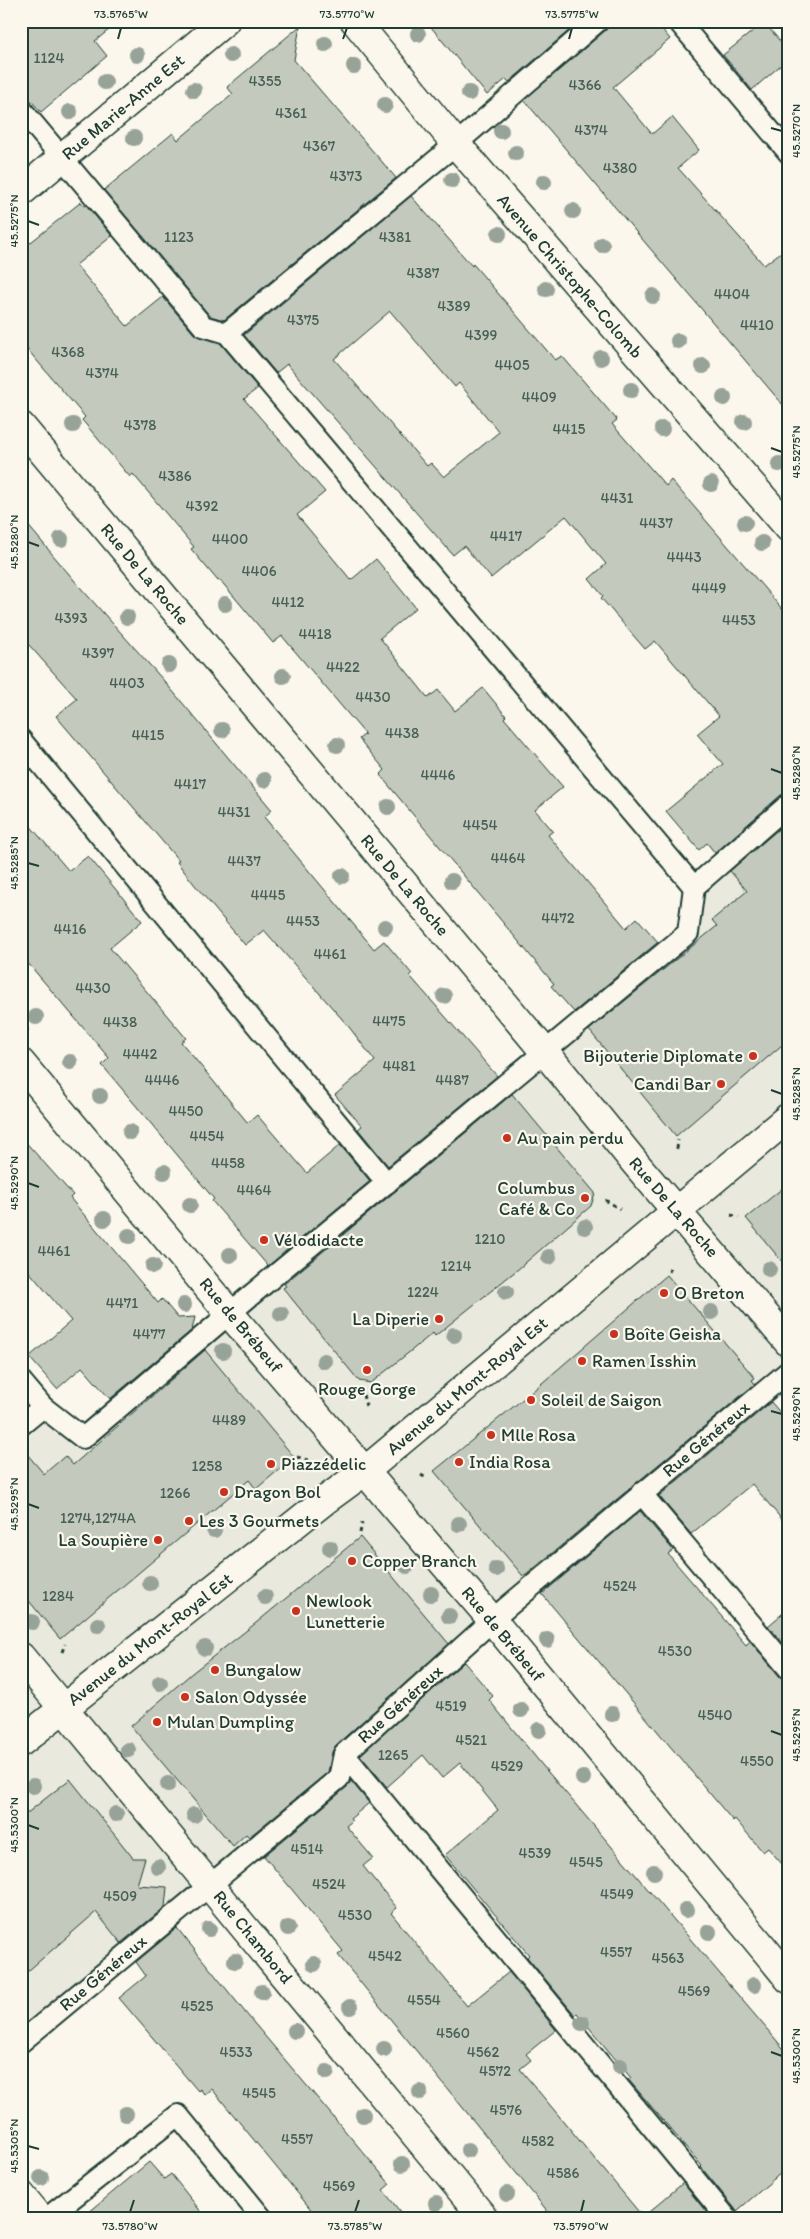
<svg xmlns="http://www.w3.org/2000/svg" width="810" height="2239" viewBox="0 0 810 2239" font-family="Itim,sans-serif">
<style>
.built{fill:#eae9de}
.building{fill:#c4c9be;stroke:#1f3d34;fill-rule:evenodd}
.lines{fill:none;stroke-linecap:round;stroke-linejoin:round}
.service-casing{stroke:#1f3d34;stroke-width:24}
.minor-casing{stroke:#1f3d34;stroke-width:31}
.secondary-casing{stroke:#1f3d34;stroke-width:31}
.path{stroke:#1f3d34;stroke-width:3;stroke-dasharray:4 4;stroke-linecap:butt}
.service{stroke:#fbf7ec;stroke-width:20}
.minor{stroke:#fbf7ec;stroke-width:28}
.secondary{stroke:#fbf7ec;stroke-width:28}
.tree{fill:#97a298}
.ticks{fill:none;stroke:#1f3d34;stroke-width:2}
.poi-dot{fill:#c8321e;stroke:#fbf7ec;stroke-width:2}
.labels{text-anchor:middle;stroke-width:4.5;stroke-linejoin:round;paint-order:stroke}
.number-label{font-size:15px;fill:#486056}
.street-label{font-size:18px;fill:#1f3d34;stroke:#fbf7ec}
.poi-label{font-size:18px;fill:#1f3d34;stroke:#fbf7ec;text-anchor:start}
.neatline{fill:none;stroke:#1f3d34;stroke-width:2}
.ticks-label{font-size:12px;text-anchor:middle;fill:#1f3d34}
</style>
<rect width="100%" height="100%" fill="#fbf7ec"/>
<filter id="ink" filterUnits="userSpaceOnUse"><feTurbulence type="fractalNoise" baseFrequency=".02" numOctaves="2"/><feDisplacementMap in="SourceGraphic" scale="10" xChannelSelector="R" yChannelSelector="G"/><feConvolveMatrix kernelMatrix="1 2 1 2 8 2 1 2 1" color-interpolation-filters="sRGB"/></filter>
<g filter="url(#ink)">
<path class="built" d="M789,795V1362L344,1741L327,1774L21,2027V1437L43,1420L85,1429L678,935L684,883Z"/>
<g class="building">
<path d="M21,21H120L95,41L107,56L41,112L21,89Z"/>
<path d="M426,21H580L509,82L506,79L487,95Z"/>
<path d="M610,21H655L670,39L613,87L652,134L672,117L699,150L678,168L764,265L789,246V412L524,100L606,30Z"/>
<path d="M764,22L789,52V58L752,90L723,55Z"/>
<path d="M300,26L294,60L396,178L224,320L210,316L104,190L173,133L178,140L233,94L227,87Z"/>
<path d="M411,196L472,266L473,264L555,360L562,356L617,420L612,424L666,486L671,480L789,617V792L781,795L715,853L707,843L699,850L666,811L723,764L697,734L719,716L655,641L645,649L601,598L603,596L589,579L606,564L566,516L491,578L464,546L453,555L287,364L276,373L244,335ZM390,311L455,387L459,383L499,432L444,477L431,463L427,466L334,359Z"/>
<path d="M81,202L84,206L86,205L112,236L76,265L127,326L163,297L194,334L220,343L258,388L244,399L325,492L297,515L351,580L376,559L416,608L380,638L428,698L438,690L455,711L483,688L506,716L504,718L563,787L535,810L553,831L548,835L626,928L637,918L658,942L574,1012L551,986L554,984L380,775L385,770L359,739L365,734L282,636L273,643L220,580L218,581L191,549L194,547L133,474L130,477L82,420L85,417L21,342V250Z"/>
<path d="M21,517L79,586L165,682L272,810L264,817L374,949L384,941L412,974L410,976L497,1076L388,1166L358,1129L362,1126L335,1095L375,1061L349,1027L264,930L245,945L194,884L177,862L179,861L56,716L77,699L21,636Z"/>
<path d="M21,815L69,871L88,856L142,921L110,948L186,1038L181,1042L248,1123L257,1115L307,1173L340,1145L370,1181L268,1266L212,1201L214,1199L102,1065L109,1058L21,955Z"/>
<path d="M789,820V1039L676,1136L589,1030L717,926L712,920L747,891L730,871Z"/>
<path d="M512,1094L595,1193L591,1206L517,1270L435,1336L433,1333L371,1383L359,1381L283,1288L286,1286L284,1284Z"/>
<path d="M21,1137L73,1195L70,1198L158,1303L162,1299L178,1318L195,1317L192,1330L110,1399L82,1367L57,1389L29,1357L71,1321L21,1262Z"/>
<path d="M789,1183V1270L746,1218Z"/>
<path d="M667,1275L755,1378L752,1380L755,1384L526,1575L523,1576L434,1471L534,1390Z"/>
<path d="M205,1350L294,1457L256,1489L249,1480L60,1639L21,1591V1447L44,1474L65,1456L73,1465Z"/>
<path d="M771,1402L789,1423V1528L752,1484L691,1534L659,1496Z"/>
<path d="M640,1511L673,1550L668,1554L746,1645L750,1641L780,1677L789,1681V1872L768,1848L763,1852L735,1819L733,1821L542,1594Z"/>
<path d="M360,1537L449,1644L336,1745L332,1752L328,1772L249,1837L246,1834L233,1846L131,1726L192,1673L256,1623Z"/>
<path d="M789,1608V1650L768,1626Z"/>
<path d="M464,1662L493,1696L489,1700L542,1765L789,2055V2166L737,2211L701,2167L702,2166L628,2079L631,2078L577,2013L575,2015L527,1957L529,1955L445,1855L498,1810L460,1763L442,1778L423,1755L387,1787L360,1755Z"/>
<path d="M70,1779L133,1858H145L137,1885L167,1887L165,1907L121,1943L96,1912L21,1977V1818Z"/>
<path d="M351,1781L369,1803L350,1819L352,1821L346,1826L373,1858L363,1866L397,1908L391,1913L467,2006L509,1972L556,2030L526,2054L531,2060L520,2069L643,2217L683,2183L711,2218H553L338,1955L343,1951L264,1856L347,1787Z"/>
<path d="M177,1928L253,2022L390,2184L383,2190L405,2218H318L212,2089L205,2095L200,2089L198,2091L119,1998L146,1976L136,1962Z"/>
<path d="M149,2162L164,2179L171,2174L206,2218H82Z"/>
</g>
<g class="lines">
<g class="service-casing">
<g id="service">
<path d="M678,21L789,153"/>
<path d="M21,109L203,326L227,333L694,887"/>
<path d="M227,333L456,144L598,21"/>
<path d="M21,740L387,1183"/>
<path d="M21,1381L43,1407L83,1438L250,1296L688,933L694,887L789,804"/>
<path d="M21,1425L43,1407"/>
<path d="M641,1493L789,1669"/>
<path d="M344,1754L727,2218"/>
<path d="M21,2042L339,1778L344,1754L506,1608L789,1371"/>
<path d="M47,2218L178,2115L262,2218"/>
</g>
</g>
<g class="minor-casing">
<g id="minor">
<path d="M355,21L456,144L789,528"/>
<path d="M21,192L225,21"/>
<path d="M21,426L544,1051L636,1164L789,1343"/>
<path d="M21,1063L230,1314L493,1621L789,1979"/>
<path d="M21,1657L484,2218"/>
<path d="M21,2195L40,2218"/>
</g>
</g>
<g class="secondary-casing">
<path id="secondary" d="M21,1742L324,1501L365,1471L789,1117"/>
</g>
<g class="path">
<path d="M21,1022L28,1031"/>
<path d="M677,1149L678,1140"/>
<path d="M605,1200L620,1209"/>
<path d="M731,1215L739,1217"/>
<path d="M669,1272L671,1265"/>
<path d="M363,1395L366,1406"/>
<path d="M297,1457L311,1461"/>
<path d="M421,1475L428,1479"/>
<path d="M360,1533L362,1523"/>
<path d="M62,1652L65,1644"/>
</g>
<use href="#service" class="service"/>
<use href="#minor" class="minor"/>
<use href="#secondary" class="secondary"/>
</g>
<g class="tree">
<circle cx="418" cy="34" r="8"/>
<circle cx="325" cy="44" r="8"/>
<circle cx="137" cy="55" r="8"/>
<circle cx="231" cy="55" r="8"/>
<circle cx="354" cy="66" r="8"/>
<circle cx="105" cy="82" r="8"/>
<circle cx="194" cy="90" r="8"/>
<circle cx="469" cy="93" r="8"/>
<circle cx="385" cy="105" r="8"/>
<circle cx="70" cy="112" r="8"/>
<circle cx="501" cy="131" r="8"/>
<circle cx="134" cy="138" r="8"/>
<circle cx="516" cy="153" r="8"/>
<circle cx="452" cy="180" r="8"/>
<circle cx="544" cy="182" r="8"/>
<circle cx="573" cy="211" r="8"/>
<circle cx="499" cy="234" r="8"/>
<circle cx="602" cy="245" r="8"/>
<circle cx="546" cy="289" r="8"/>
<circle cx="653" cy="296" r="8"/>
<circle cx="678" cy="341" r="8"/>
<circle cx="601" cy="358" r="8"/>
<circle cx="703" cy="366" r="8"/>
<circle cx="631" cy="390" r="8"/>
<circle cx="724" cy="398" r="8"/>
<circle cx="744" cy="422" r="8"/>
<circle cx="73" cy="425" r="8"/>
<circle cx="662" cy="429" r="8"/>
<circle cx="779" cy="464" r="8"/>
<circle cx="711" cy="484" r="8"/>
<circle cx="745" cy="523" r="8"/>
<circle cx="61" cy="539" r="8"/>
<circle cx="762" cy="543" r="8"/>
<circle cx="225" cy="604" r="8"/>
<circle cx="127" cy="617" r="8"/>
<circle cx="169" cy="665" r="8"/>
<circle cx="283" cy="676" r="8"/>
<circle cx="222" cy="730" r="8"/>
<circle cx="337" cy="745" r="8"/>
<circle cx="264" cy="780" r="8"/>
<circle cx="388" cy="807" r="8"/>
<circle cx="342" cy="876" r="8"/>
<circle cx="452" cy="881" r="8"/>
<circle cx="385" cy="927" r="8"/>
<circle cx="444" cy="996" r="8"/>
<circle cx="36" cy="1017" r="8"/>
<circle cx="70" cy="1062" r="8"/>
<circle cx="100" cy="1096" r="8"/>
<circle cx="130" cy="1132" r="8"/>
<circle cx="164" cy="1172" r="8"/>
<circle cx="190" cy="1205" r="8"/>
<circle cx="104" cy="1219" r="8"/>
<circle cx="585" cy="1227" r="8"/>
<circle cx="129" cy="1236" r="8"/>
<circle cx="230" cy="1255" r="8"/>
<circle cx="549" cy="1257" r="8"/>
<circle cx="153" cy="1266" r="8"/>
<circle cx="769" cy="1269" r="8"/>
<circle cx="506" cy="1292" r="8"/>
<circle cx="184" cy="1305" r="8"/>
<circle cx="711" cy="1312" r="8"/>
<circle cx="281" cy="1314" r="8"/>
<circle cx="454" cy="1335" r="8"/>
<circle cx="223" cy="1351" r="8"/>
<circle cx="324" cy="1361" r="8"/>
<circle cx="459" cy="1524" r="8"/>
<circle cx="214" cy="1530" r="8"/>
<circle cx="330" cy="1548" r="8"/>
<circle cx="407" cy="1566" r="8"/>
<circle cx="496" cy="1569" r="8"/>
<circle cx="150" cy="1583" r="8"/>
<circle cx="431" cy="1594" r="8"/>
<circle cx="265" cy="1597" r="8"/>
<circle cx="449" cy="1616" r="8"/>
<circle cx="32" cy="1622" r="8"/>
<circle cx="98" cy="1625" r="8"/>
<circle cx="547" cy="1640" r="8"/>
<circle cx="205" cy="1648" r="8"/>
<circle cx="160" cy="1683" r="8"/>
<circle cx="521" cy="1710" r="8"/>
<circle cx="612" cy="1714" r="8"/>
<circle cx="539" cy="1730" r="8"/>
<circle cx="128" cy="1750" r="8"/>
<circle cx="583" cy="1778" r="8"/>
<circle cx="168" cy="1784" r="8"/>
<circle cx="33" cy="1786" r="8"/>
<circle cx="116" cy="1814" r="8"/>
<circle cx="194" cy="1815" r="8"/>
<circle cx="158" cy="1867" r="8"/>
<circle cx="654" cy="1872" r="8"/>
<circle cx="686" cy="1910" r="8"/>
<circle cx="288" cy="1928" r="8"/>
<circle cx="209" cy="1929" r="8"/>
<circle cx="709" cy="1932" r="8"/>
<circle cx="235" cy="1961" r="8"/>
<circle cx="314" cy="1964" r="8"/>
<circle cx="754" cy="1985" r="8"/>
<circle cx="262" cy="1992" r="8"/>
<circle cx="350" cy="2007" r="8"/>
<circle cx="582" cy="2023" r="8"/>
<circle cx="295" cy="2031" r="8"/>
<circle cx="384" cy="2049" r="8"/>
<circle cx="620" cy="2066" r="8"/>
<circle cx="327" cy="2072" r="8"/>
<circle cx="420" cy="2092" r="8"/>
<circle cx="126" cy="2114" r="8"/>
<circle cx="363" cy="2115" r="8"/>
<circle cx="468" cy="2150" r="8"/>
<circle cx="402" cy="2164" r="8"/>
<circle cx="41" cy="2178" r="8"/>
<circle cx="507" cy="2194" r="8"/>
<circle cx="436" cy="2203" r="8"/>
</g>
</g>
<path class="ticks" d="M118,39L121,28M343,39L347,28M569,39L572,28M771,128L782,131M28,221L39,225M771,448L782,452M28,542L39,546M771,769L782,773M28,863L39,866M771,1090L782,1094M28,1183L39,1187M771,1411L782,1414M28,1504L39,1508M771,1731L782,1735M28,1825L39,1829M771,2052L782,2056M28,2146L39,2149M130,2212L134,2200M355,2212L359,2200M581,2212L584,2200"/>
<g class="poi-dot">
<circle cx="753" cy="1056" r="5"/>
<circle cx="721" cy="1084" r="5"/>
<circle cx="507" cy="1138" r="5"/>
<circle cx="585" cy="1198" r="5"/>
<circle cx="264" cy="1240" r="5"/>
<circle cx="664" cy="1293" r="5"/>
<circle cx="439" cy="1319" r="5"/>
<circle cx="614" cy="1334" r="5"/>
<circle cx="582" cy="1361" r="5"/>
<circle cx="367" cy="1370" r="5"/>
<circle cx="531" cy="1400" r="5"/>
<circle cx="491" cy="1435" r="5"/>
<circle cx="459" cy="1462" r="5"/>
<circle cx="271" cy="1464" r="5"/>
<circle cx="224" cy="1492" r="5"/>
<circle cx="189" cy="1521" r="5"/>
<circle cx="158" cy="1540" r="5"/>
<circle cx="352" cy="1561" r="5"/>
<circle cx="296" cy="1611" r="5"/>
<circle cx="215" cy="1670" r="5"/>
<circle cx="185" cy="1697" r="5"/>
<circle cx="157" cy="1722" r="5"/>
</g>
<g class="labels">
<g class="number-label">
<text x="49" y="63">1124</text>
<text x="265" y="86">4355</text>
<text x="585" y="90">4366</text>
<text x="291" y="118">4361</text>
<text x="591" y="135">4374</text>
<text x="319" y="151">4367</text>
<text x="620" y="173">4380</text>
<text x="346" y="181">4373</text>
<text x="179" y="242">1123</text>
<text x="395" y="242">4381</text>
<text x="423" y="278">4387</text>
<text x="732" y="299">4404</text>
<text x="454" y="311">4389</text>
<text x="303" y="325">4375</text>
<text x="757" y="330">4410</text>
<text x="481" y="340">4399</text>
<text x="68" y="357">4368</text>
<text x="512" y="370">4405</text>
<text x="102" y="378">4374</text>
<text x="539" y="402">4409</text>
<text x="140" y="430">4378</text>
<text x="569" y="434">4415</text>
<text x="175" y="481">4386</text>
<text x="617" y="503">4431</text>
<text x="202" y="511">4392</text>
<text x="656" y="528">4437</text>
<text x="506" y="541">4417</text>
<text x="230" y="544">4400</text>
<text x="684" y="562">4443</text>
<text x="259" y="576">4406</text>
<text x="709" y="593">4449</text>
<text x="288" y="607">4412</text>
<text x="71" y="623">4393</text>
<text x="739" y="625">4453</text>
<text x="315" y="639">4418</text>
<text x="98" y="658">4397</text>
<text x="343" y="672">4422</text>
<text x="127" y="688">4403</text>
<text x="373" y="702">4430</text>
<text x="402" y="738">4438</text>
<text x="148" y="740">4415</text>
<text x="438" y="780">4446</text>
<text x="190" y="789">4417</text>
<text x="234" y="817">4431</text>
<text x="480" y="830">4454</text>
<text x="508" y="863">4464</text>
<text x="244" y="866">4437</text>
<text x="268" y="900">4445</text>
<text x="558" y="923">4472</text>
<text x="303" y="926">4453</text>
<text x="70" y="934">4416</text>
<text x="330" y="959">4461</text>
<text x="93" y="993">4430</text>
<text x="389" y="1026">4475</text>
<text x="120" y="1027">4438</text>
<text x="140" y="1059">4442</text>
<text x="399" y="1071">4481</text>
<text x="162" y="1085">4446</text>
<text x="452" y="1085">4487</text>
<text x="186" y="1116">4450</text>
<text x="207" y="1141">4454</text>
<text x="228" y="1168">4458</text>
<text x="254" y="1195">4464</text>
<text x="490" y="1244">1210</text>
<text x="54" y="1256">4461</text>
<text x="456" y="1271">1214</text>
<text x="423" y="1297">1224</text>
<text x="122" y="1308">4471</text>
<text x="149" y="1339">4477</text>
<text x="229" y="1425">4489</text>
<text x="207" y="1471">1258</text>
<text x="175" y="1498">1266</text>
<text x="98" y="1523">1274,1274A</text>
<text x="620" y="1591">4524</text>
<text x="58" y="1601">1284</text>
<text x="675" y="1656">4530</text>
<text x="451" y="1711">4519</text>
<text x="715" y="1720">4540</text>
<text x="471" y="1745">4521</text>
<text x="393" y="1760">1265</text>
<text x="757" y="1766">4550</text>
<text x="507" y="1771">4529</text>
<text x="307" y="1854">4514</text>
<text x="535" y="1858">4539</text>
<text x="586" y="1867">4545</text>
<text x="329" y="1889">4524</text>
<text x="617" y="1899">4549</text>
<text x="120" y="1901">4509</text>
<text x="355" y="1920">4530</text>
<text x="616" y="1957">4557</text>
<text x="385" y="1961">4542</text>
<text x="668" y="1963">4563</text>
<text x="694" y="1996">4569</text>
<text x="424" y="2005">4554</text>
<text x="197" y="2011">4525</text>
<text x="453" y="2038">4560</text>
<text x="236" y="2057">4533</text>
<text x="483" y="2057">4562</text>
<text x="495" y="2076">4572</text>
<text x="259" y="2098">4545</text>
<text x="506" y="2115">4576</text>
<text x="297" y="2144">4557</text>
<text x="538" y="2146">4582</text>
<text x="563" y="2178">4586</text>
<text x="339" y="2191">4569</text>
</g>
<g class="street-label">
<text transform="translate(123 107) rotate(-40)" y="6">Rue Marie-Anne Est</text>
<text transform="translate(570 276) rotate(49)" y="6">Avenue Christophe-Colomb</text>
<text transform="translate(145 574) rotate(50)" y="6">Rue De La Roche</text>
<text transform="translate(405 885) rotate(50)" y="6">Rue De La Roche</text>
<text transform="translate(674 1207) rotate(49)" y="6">Rue De La Roche</text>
<text transform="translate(241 1325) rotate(50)" y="6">Rue de Brébeuf</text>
<text transform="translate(467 1386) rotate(-40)" y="6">Avenue du Mont-Royal Est</text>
<text transform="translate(706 1439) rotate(-40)" y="6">Rue Généreux</text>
<text transform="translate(503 1634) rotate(50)" y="6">Rue de Brébeuf</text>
<text transform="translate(150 1639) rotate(-38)" y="6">Avenue du Mont-Royal Est</text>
<text transform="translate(400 1704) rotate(-42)" y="6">Rue Généreux</text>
<text transform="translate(253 1937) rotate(51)" y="6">Rue Chambord</text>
<text transform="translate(103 1973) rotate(-40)" y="6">Rue Généreux</text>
</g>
<g class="poi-label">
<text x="743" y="1062" text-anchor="end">Bijouterie Diplomate</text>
<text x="711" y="1090" text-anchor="end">Candi Bar</text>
<text x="517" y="1144">Au pain perdu</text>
<text x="575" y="1194" text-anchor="end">Columbus<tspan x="575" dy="21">Café &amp; Co</tspan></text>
<text x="274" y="1246">Vélodidacte</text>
<text x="674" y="1299">O Breton</text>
<text x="429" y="1325" text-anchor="end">La Diperie</text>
<text x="624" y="1340">Boîte Geisha</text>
<text x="592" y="1367">Ramen Isshin</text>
<text x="367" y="1395" text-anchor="middle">Rouge Gorge</text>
<text x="541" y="1406">Soleil de Saigon</text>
<text x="501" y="1441">Mlle Rosa</text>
<text x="469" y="1468">India Rosa</text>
<text x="281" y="1470">Piazzédelic</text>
<text x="234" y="1498">Dragon Bol</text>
<text x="199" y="1527">Les 3 Gourmets</text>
<text x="148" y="1546" text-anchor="end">La Soupière</text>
<text x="362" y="1567">Copper Branch</text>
<text x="306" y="1607">Newlook<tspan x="306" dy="21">Lunetterie</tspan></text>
<text x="225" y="1676">Bungalow</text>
<text x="195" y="1703">Salon Odyssée</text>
<text x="167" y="1728">Mulan Dumpling</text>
</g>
</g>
<rect width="810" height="2239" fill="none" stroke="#fbf7ec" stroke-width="55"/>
<rect x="28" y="28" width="754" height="2184" class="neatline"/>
<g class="ticks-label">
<text x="121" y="18">73.5765°W</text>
<text x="347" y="18">73.5770°W</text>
<text x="572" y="18">73.5775°W</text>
<text transform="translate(796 131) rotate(-90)" y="4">45.5270°N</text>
<text transform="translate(14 221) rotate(-90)" y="4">45.5275°N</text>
<text transform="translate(796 452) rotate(-90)" y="4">45.5275°N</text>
<text transform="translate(14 542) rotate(-90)" y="4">45.5280°N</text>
<text transform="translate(796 773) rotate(-90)" y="4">45.5280°N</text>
<text transform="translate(14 863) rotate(-90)" y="4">45.5285°N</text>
<text transform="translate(796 1094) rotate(-90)" y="4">45.5285°N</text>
<text transform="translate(14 1183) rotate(-90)" y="4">45.5290°N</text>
<text transform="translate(796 1414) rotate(-90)" y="4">45.5290°N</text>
<text transform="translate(14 1504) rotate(-90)" y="4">45.5295°N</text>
<text transform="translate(796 1735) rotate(-90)" y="4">45.5295°N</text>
<text transform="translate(14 1825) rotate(-90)" y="4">45.5300°N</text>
<text transform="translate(796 2056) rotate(-90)" y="4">45.5300°N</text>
<text transform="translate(14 2146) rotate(-90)" y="4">45.5305°N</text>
<text x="130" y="2230">73.5780°W</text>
<text x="355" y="2230">73.5785°W</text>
<text x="581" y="2230">73.5790°W</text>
</g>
</svg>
